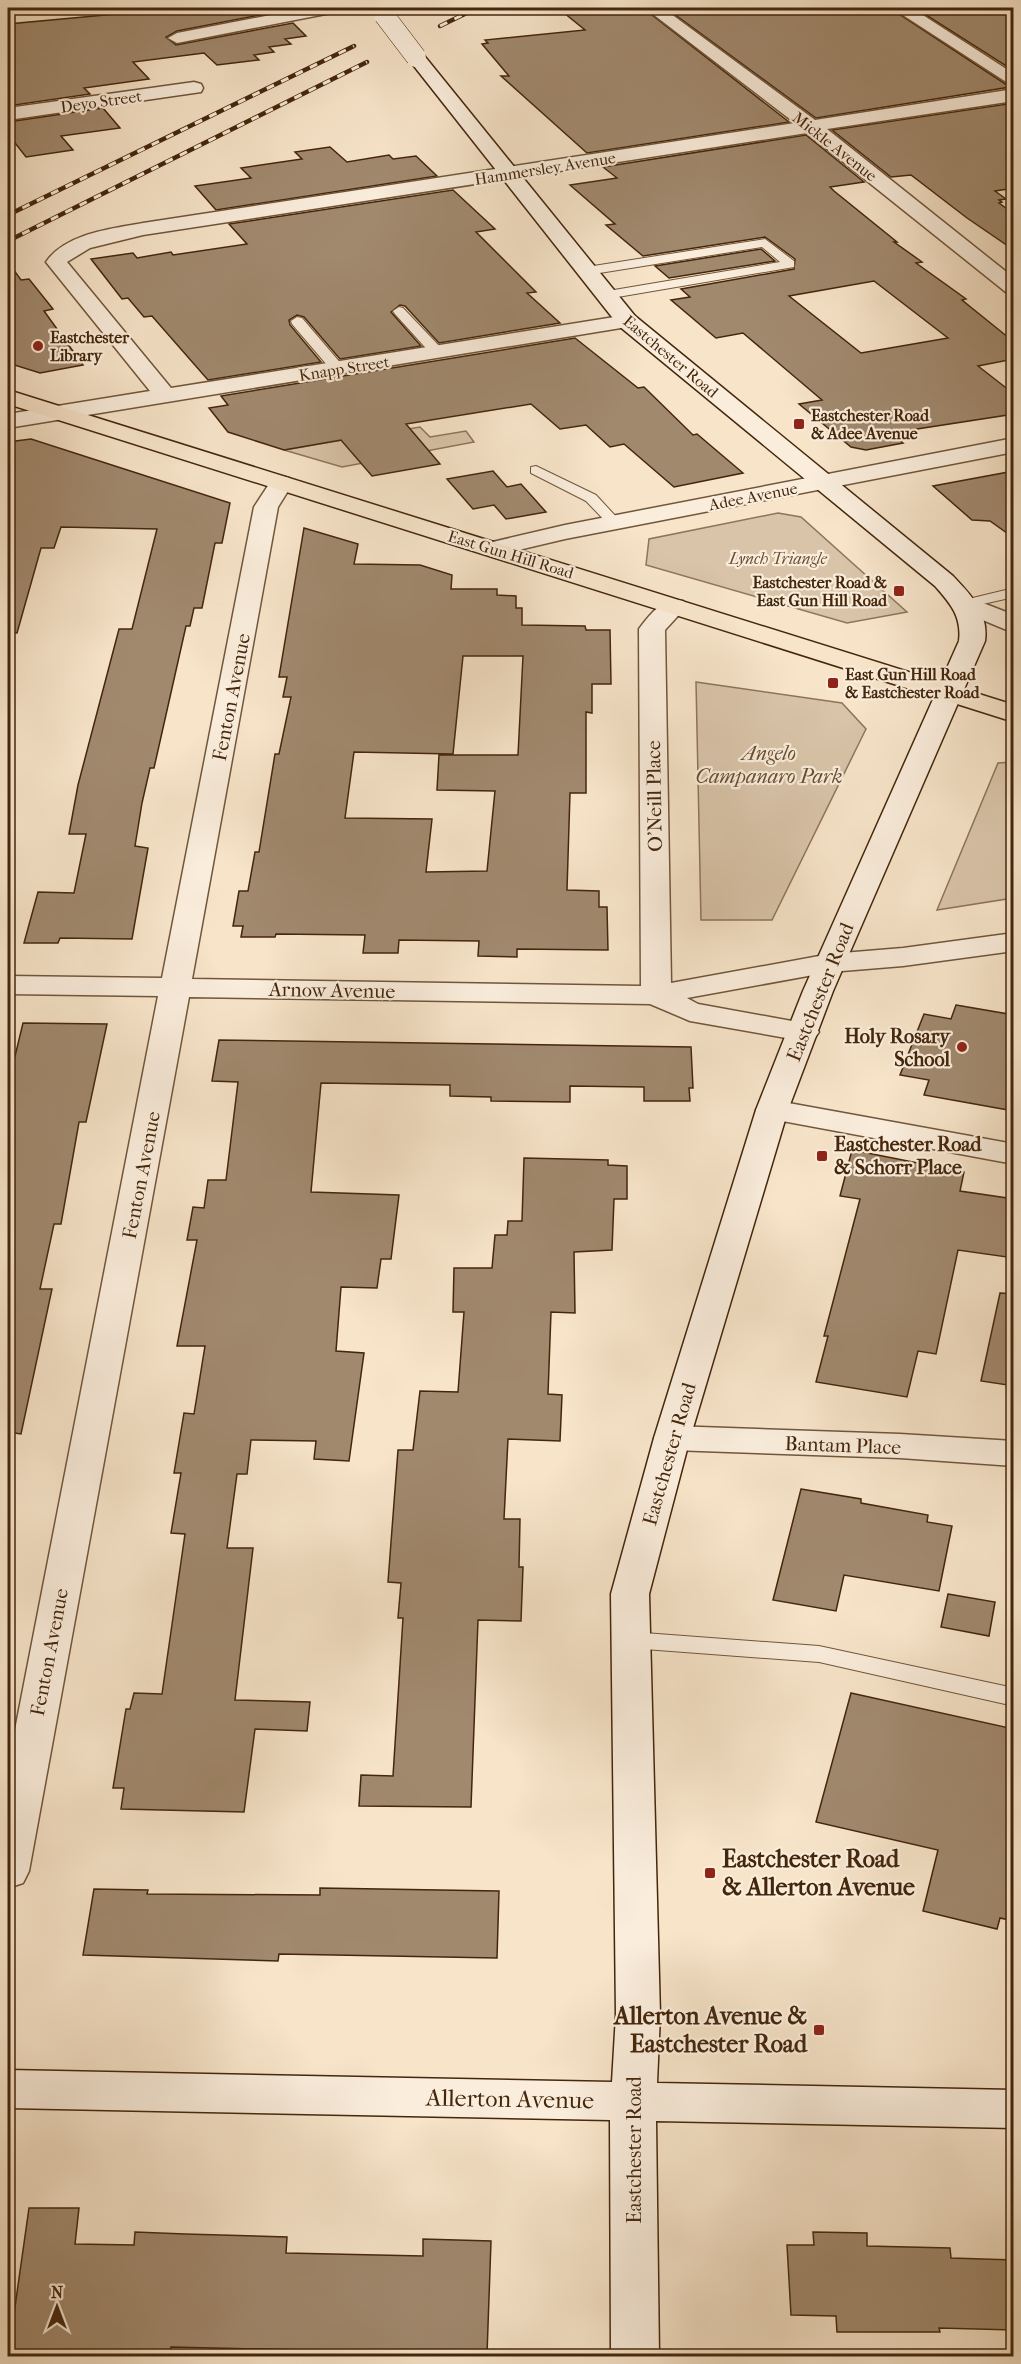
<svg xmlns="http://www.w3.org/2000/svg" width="1021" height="2364" viewBox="0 0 1021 2364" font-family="'IM FELL French Canon',serif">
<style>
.green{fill:#d9c4a9;stroke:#8e755a;stroke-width:1.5}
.building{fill:#a1896e;stroke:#44260b;stroke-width:1.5;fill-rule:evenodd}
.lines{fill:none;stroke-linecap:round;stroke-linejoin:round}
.service-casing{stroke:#71563a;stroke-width:2}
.minor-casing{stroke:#71563a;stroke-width:3}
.secondary-casing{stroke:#44260b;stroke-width:3}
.primary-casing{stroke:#44260b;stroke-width:3}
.service{fill:#faeddc;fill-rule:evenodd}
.minor{fill:#faeddc;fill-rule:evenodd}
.secondary{fill:#faeddc;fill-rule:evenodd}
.primary{fill:#f7e4c9;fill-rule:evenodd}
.rail-casing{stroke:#44260b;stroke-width:4.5}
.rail{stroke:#faeddc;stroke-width:3;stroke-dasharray:8;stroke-linecap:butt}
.secondary-bridge-casing{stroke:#44260b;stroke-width:21;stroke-linecap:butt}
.secondary-bridge{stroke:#faeddc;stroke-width:20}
.poi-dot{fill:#8f2418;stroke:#faeddc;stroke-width:2}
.labels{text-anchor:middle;stroke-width:4.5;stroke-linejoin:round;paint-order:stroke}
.far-street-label{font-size:16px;fill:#44260b;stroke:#faeddc}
.far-poi-label{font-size:16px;font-weight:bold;fill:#44260b;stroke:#faeddc;text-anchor:start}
.far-park-label{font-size:16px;font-style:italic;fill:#694e32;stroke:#faeddc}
.street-label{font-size:20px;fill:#44260b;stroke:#faeddc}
.park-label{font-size:20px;font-style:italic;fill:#694e32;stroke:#faeddc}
.poi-label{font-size:20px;font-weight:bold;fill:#44260b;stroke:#faeddc;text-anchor:end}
.near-poi-label{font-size:24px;font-weight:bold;fill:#44260b;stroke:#faeddc;text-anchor:start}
.near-street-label{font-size:24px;fill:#44260b;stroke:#faeddc}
</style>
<rect width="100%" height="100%" fill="#f7e4c9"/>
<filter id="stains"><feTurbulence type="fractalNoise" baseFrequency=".00333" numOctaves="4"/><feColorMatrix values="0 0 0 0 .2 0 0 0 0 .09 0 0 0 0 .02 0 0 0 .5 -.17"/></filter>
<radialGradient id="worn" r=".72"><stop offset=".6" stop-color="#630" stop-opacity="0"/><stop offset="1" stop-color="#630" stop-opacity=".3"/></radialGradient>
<g class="green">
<path d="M420,427L430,437L466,431L474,442L342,467L284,450Z"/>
<path d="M778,513L801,517L907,612L847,623L646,565L649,539Z"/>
<path d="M696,682L842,703L866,729L772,920H701Z"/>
<path d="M1013,762V898L937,910L998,763Z"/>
</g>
<g class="building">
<path d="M181,8H277L281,11L177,31L166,37L176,45L293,23L306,36L285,39L291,44L269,47L274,52L254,55L259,60L217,65L204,53L133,62L149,79L84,88L90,94L8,106V24Z"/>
<path d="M558,8H643L789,122L587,153L501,76H509L482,44L488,43L485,40L585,30Z"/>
<path d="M666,8H890L1010,87L816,118Z"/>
<path d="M915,8H974V14L1000,10L1014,19V71Z"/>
<path d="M1014,103V188L995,191L1006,199L999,200L1002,202L999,203L1014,214V250L967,218L911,175L891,177L832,130Z"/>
<path d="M103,108L120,128L61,136L73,150L26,157L8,134V122Z"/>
<path d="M806,135L864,182L830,187L834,191L897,242H894L922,262L916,263L966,299L962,300L1014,342V359L978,366L1014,394V414L891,433L903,443L866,450L851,447L799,404L822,400L743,333L716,338L671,300L690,297L681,289L794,269L795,259L765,237L643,256L606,225L615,224L570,185L617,178L603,167ZM874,281L948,338L861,353L789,296Z"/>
<path d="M330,147L347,162L389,155L393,159L416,156L437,176L216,210L195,186L251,178L241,168L302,159L295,152Z"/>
<path d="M453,190L495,229L476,232L536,292L527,293L560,323L439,343L405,306L400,305L391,312L421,346L340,359L304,317L297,315L289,320L290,325L321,362L208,380L152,316L144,317L128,298L122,299L91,259L133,253L137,258L171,252L173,255L247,244L229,224Z"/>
<path d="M761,249L775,261L669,278L655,266Z"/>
<path d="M8,262L21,280L29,279L53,309L44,311L83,365L40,373L8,363Z"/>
<path d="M575,338L638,388L644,387L693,435L697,434L743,473L674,487L624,444L610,447L586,425L560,429L531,404L406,424L440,464L372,476L341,440L284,450L228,432L209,408L228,405L221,396Z"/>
<path d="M31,439L230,503L222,543H215L202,608H194L190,626H186L154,768H150L142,803L135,846L148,848L132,939L60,938L58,943H24L38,892L74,893L86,834H69L78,785L119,629H132L157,529L61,527L54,548H41L17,633L8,632V442Z"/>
<path d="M493,471L507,487L521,484L546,512L506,519L494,505L473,509L447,479Z"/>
<path d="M1014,471V538L990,521L972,520L933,486Z"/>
<path d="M304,528L358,544L354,564L420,565L452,575L451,589H497V595L516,596V608H522V625L585,626L586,630H610L611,684H592V713L586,712V793H570L567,890L599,891V907H607L608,950L517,949V957L478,956L479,941L399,940L398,953H363L365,935L276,934L275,937H241L243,926H233L239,891H248L255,852H259L275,754H279L291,697H283L287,677H279ZM463,656H523L518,755H439L437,790L495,791L487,871L426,872L432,819L345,818L354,752L453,754Z"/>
<path d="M956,1005L1014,1015V1111L924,1095L929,1080L900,1075L924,1014L951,1019Z"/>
<path d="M23,1023L107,1024L86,1122H79L61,1224H54L40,1289H52L21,1434L8,1432V1085Z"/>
<path d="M219,1040L691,1047L693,1088H689L690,1101H644V1087L570,1086V1102L491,1101V1097L450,1096V1085L321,1083L311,1192L399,1195L391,1259H381L377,1288L341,1287L336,1351L364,1353L349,1461L314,1459L316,1441L251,1440L247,1474H237L227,1548H253L235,1700L310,1702L307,1731L255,1729L244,1812L121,1809L124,1788H113L126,1709H130L134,1693L162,1694L185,1534L171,1533L181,1473H174L184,1413L194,1414L205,1346H177L197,1240H187L193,1207L204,1208L208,1180H226L238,1082L212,1081Z"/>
<path d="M852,1150L964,1172L960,1191L1014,1199V1258L958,1250L936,1354L918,1351L907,1397L816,1382L828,1336H824L860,1199L840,1196Z"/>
<path d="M524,1158L608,1160V1165L627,1166V1199H614L612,1250L574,1252L575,1313L551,1312L548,1394L562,1395L560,1441L508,1439L504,1519H520L519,1567H523L521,1621L478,1620L471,1807L359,1806L361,1775L393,1776L403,1618H398L401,1583L388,1582L398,1450H413L420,1391L458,1392L464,1312H453L454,1268H492L495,1235H507L508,1221H522Z"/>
<path d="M1000,1293L1014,1294V1386L981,1381Z"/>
<path d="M801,1489L861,1499V1503L928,1515L927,1522L952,1526L939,1591L844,1575L836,1611L773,1600Z"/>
<path d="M948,1594L995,1602L989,1636L941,1627Z"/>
<path d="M851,1693L1014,1729V1921L1000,1918L997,1929L923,1911L938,1850L816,1822Z"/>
<path d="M320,1888L499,1891L497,1958L279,1954L278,1961L83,1955L94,1889L148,1890L147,1894L320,1895Z"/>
<path d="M29,2208H79L75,2244L134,2245L135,2232L185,2234L287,2237L286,2253L423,2256V2239L491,2241L487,2354L171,2347L170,2356H8Z"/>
<path d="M813,2232L867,2233V2246L950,2248L951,2258L1014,2260V2330L939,2328L940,2332H837L836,2316L791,2315L787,2245H814Z"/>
</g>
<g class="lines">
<g class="service-casing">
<g id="service">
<path d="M765,239L794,261V267L606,299L600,295L602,292L780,262L762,247L587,275L581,271L587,267Z"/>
<path d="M399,307L403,308L443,350V356H433L395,314L393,311Z"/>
<path d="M297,317L302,318L343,366V372H333L292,324L291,321Z"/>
<path d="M536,466L596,495L621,522L619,525H609L586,501L531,473V467Z"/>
<path d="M1014,588V597L965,608L958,604L960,601Z"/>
<path d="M631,1632L819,1646L1014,1688V1706L819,1662L631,1648L623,1646L619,1640L623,1634Z"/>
</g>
</g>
<g class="minor-casing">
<g id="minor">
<path d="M307,8H340L331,13L177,43L168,38L177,33Z"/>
<path d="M645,8H663L815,120L1014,89V101L827,129L1014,278V295L1007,293L807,133L143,235L90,248L67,262L171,388L627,315L635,316L638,321L635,326L627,327L8,428V414L150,391L46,262C66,233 111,229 143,223L795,123Z"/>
<path d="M892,8H912L1014,74V87Z"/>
<path d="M194,82L201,84L203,88L201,92L8,120V108Z"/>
<path d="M1014,438V452L565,539L493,556L484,554L481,549L484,544L565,525Z"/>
<path d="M281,476L289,478L293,483L278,507L192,979L641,986L639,629C650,614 664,596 683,601L687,606L665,630L671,983L830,954L903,948L1014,933V951L903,966L830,972L687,998L698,1004L814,1025L819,1032L814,1039L803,1041L690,1021L650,1004L189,997L29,1871L23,1883L8,1888V1766L158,996L8,994V976L162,978L254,507L273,478Z"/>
<path d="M965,596L1014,615V633L956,609L952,604L956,599Z"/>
<path d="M772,1100L1014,1144V1164L761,1117L756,1110L761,1103Z"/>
<path d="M672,1426L900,1434L1014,1441V1466L900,1458L672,1450L659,1447L654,1438L659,1429Z"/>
</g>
</g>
<g class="secondary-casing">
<path id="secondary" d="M416,52L422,53L635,316L953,576C971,595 989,613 985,641L833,991L788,1110L690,1438L649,1594L660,2015L657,2083L1014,2090V2128L656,2121L659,2356H611L610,2120L8,2108V2070L612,2082L616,2015L611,1594L654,1438L756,1110L803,991L959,641C962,617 951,604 935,586L619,326L410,61L407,57L410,53Z"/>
</g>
<g class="primary-casing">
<path id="primary" d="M8,390L1014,705V722L8,404Z"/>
</g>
<use href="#service" class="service"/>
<use href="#minor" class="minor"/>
<use href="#secondary" class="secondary"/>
<use href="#primary" class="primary"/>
<g class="rail-casing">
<g id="rail">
<path d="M429,11L435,8"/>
<path d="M440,26L477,8"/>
<path d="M8,215L354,46"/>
<path d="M8,241L367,62"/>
</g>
</g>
<use href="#rail" class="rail"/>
<g class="secondary-bridge-casing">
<path id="secondary-bridge" d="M384,15L416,57"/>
</g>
<use href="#secondary-bridge" class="secondary-bridge"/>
</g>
<g class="poi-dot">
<circle cx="38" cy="346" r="6"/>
<rect x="793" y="418" width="12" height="12" rx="3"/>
<rect x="893" y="585" width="12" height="12" rx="3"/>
<rect x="827" y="677" width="12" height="12" rx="3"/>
<circle cx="962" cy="1047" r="6"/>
<rect x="816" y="1150" width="12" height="12" rx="3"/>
<rect x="704" y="1867" width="12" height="12" rx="3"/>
<rect x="813" y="2024" width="12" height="12" rx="3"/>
</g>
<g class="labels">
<g class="far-street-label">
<text transform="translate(101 101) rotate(-8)" y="6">Deyo Street</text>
<text transform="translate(835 146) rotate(38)" y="6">Mickle Avenue</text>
<text transform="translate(545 168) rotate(-9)" y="6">Hammersley Avenue</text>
<text transform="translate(671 356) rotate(40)" y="6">Eastchester Road</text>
<text transform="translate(344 368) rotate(-9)" y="6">Knapp Street</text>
<text transform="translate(753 496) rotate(-11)" y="6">Adee Avenue</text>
<text transform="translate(511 554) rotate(17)" y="6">East Gun Hill Road</text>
</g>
<g class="far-poi-label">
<text x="50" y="343">Eastchester<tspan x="50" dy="18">Library</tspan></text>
<text x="811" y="421">Eastchester Road<tspan x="811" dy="18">&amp; Adee Avenue</tspan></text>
<text x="887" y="588" text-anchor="end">Eastchester Road &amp;<tspan x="887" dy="18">East Gun Hill Road</tspan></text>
<text x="845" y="680">East Gun Hill Road<tspan x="845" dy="18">&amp; Eastchester Road</tspan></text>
</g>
<g class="far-park-label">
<text x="778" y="564">Lynch Triangle</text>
</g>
<g class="street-label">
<text transform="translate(231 697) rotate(-79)" y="7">Fenton Avenue</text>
<text transform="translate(654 796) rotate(-91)" y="7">O'Neill Place</text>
<text transform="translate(332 990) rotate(1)" y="7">Arnow Avenue</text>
<text transform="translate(820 992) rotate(-68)" y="7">Eastchester Road</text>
<text transform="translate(141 1175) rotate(-79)" y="7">Fenton Avenue</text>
<text transform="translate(843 1445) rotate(2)" y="7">Bantam Place</text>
<text transform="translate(669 1454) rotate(-74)" y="7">Eastchester Road</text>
<text transform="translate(49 1652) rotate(-79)" y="7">Fenton Avenue</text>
<text transform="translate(634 2150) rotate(-90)" y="7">Eastchester Road</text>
</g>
<g class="park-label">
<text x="769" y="760">Angelo<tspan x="769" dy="23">Campanaro Park</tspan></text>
</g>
<g class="poi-label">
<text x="950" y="1043">Holy Rosary<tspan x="950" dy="23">School</tspan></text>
<text x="834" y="1151" text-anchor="start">Eastchester Road<tspan x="834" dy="23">&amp; Schorr Place</tspan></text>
</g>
<g class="near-poi-label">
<text x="722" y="1867">Eastchester Road<tspan x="722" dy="28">&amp; Allerton Avenue</tspan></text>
<text x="807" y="2024" text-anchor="end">Allerton Avenue &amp;<tspan x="807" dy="28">Eastchester Road</tspan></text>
</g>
<g class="near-street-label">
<text transform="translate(510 2099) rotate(1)" y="8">Allerton Avenue</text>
</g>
</g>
<rect width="1021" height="2364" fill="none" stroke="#f7e4c9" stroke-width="30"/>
<rect x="9" y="9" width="1003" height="2346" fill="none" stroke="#44260b" stroke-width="3"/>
<rect x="15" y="15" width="991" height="2334" fill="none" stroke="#44260b" stroke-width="1.5"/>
<g transform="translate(57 2307)" stroke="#faeddc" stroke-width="4.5" paint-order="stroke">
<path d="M0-4.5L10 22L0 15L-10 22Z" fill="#44260b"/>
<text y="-9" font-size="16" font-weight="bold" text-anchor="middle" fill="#44260b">N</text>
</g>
<rect width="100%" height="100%" filter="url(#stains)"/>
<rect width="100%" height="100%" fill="url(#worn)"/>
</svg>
